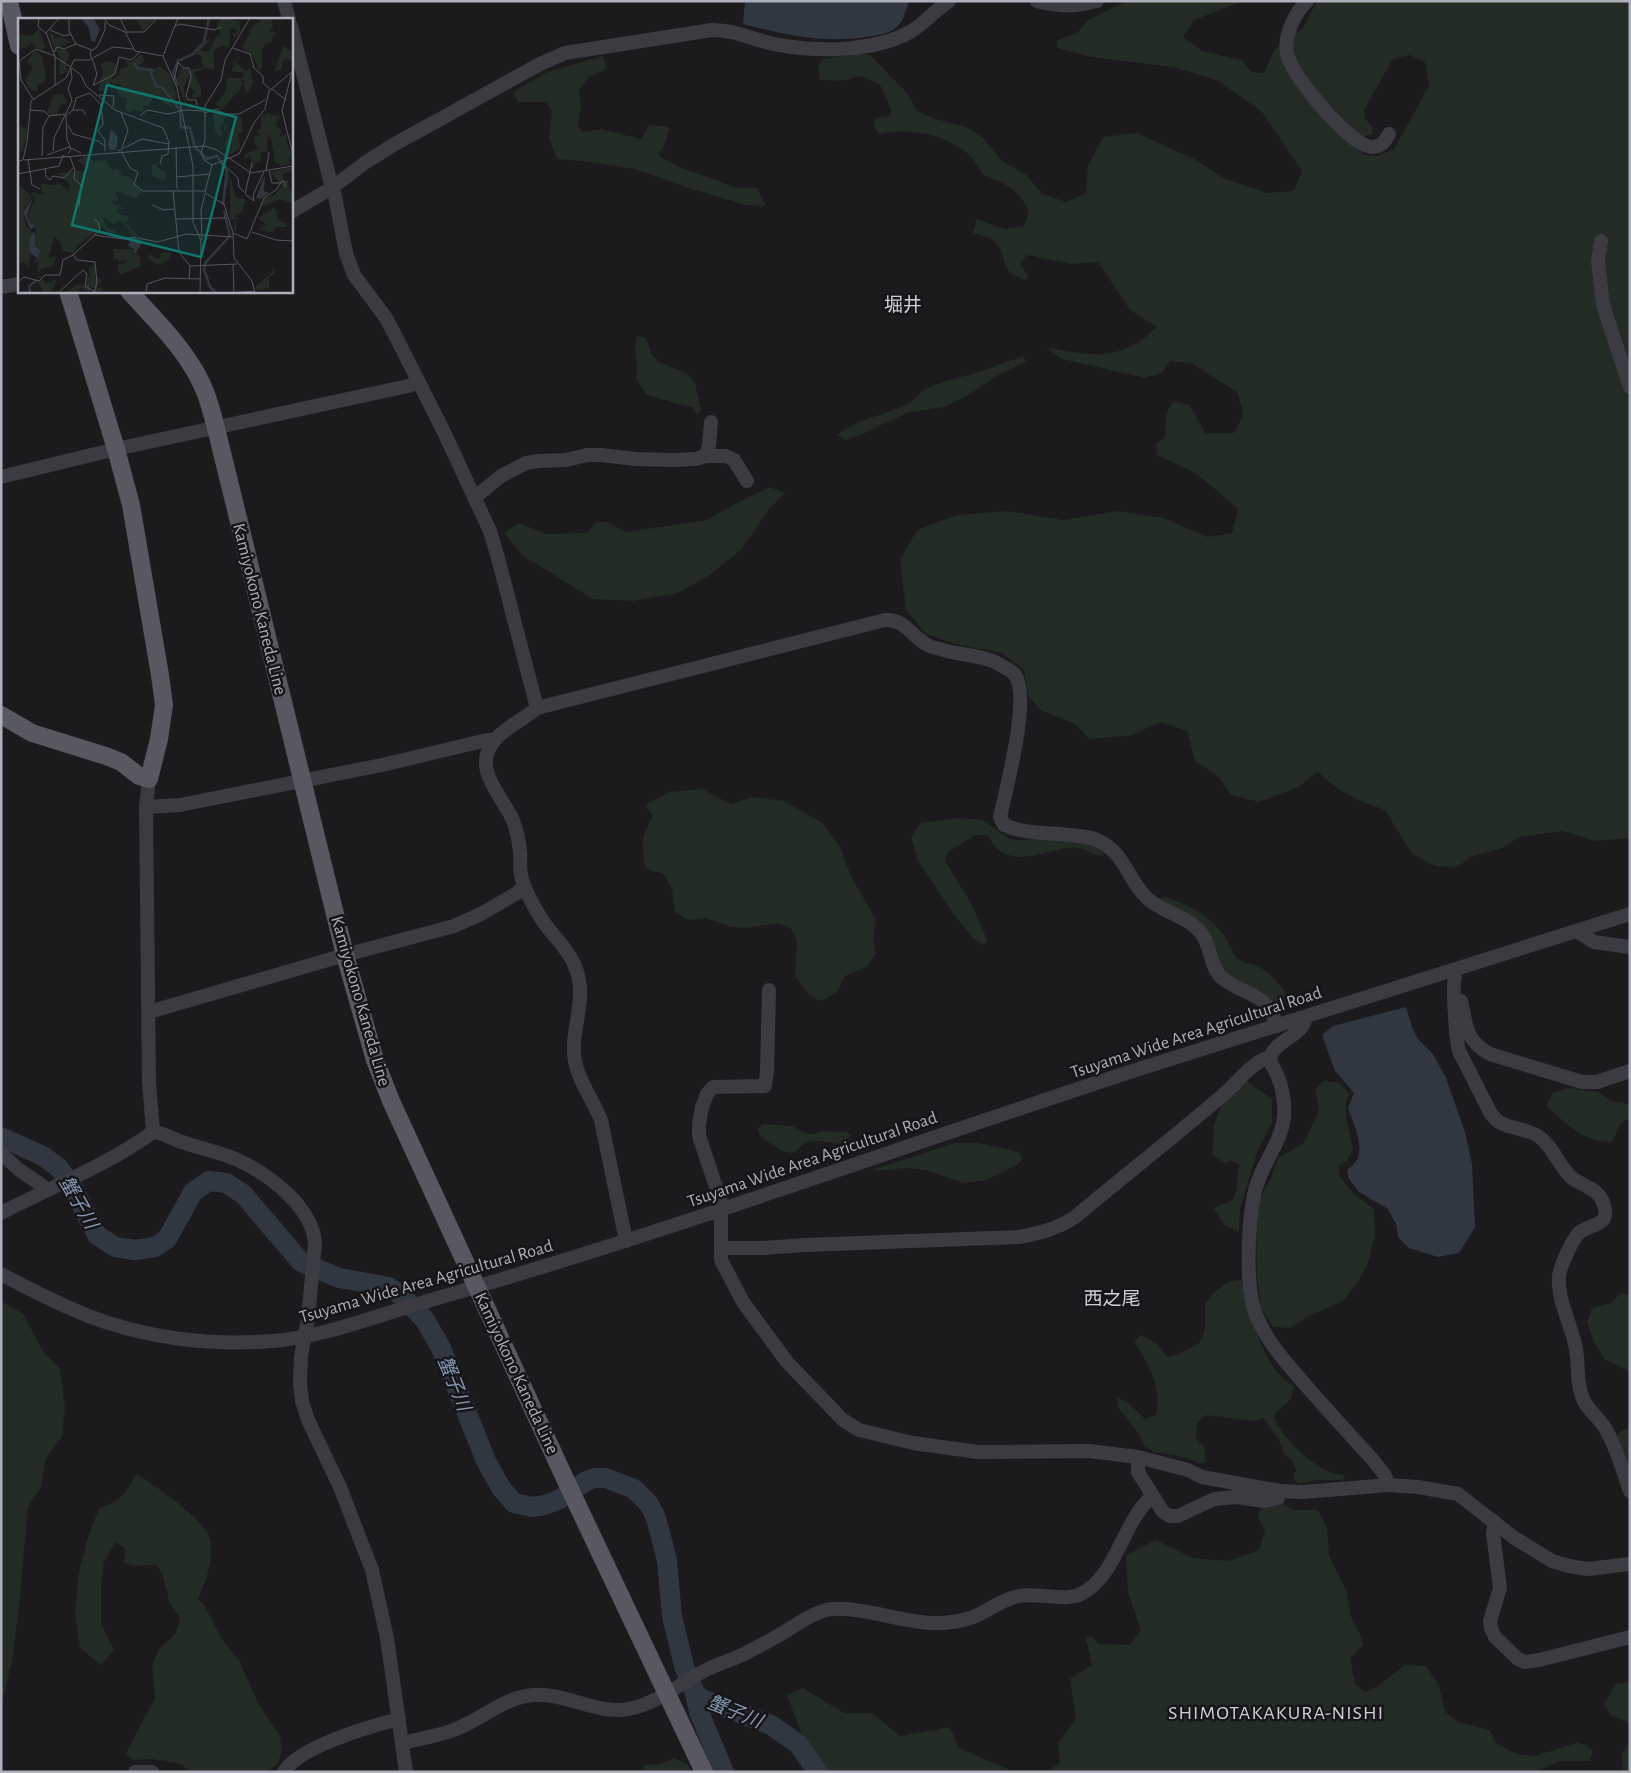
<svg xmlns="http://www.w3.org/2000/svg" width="1631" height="1773" viewBox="0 0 1631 1773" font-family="'Alegreya Sans','Noto Sans JP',sans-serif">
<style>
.green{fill:#222b24;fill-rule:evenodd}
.water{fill:#303741}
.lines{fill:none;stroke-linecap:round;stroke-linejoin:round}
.river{stroke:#303741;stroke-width:20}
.minor{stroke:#3b3c42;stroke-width:14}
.major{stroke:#585861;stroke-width:18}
.labels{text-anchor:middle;stroke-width:5;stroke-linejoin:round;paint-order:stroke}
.street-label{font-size:18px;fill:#adb0bc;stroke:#161518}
.neighbourhood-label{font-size:19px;fill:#ced0d8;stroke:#161518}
.water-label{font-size:19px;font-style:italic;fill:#8699b6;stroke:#161518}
.quarter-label{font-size:20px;letter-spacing:1px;fill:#ced0d8;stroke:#161518}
.inset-river{fill:none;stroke:#303741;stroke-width:2.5}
.inset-road{fill:none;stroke:#55565d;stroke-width:1}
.view{fill:#0f766e;fill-opacity:0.15;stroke:#0f766e;stroke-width:2.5}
.inset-edge{fill:none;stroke:#adb0bc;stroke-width:2.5}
</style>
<rect width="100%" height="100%" fill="#1b1a1d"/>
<g class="green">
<path d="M1132,1H1243L1194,20L1183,37L1202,51L1241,60L1252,72L1264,73L1274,51L1283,42L1303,28L1317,1H1630V838L1596,841L1562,831L1520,837L1500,849L1473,856L1457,867L1435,866L1412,854L1385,810L1363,802L1338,789L1318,772L1298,787L1259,802L1231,795L1218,776L1195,761L1187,731L1160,722L1133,735L1090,739L1075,724L1042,711L1028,696L1024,670L1002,653L955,644L926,634L906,610L900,560L917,530L957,515L1008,511L1063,520L1118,511L1164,518L1207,537L1232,533L1238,509L1196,473L1157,455L1156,444L1165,438L1166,414L1173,401L1190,405L1205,433H1234L1243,415L1238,393L1191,363L1170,361L1162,373L1145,378L1062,359L1046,347C1092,356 1119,363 1157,327L1130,310L1098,262L1071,264L1027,255L1020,264L1028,275L1026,280C1021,278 1015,276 1011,273C1005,268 1005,263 1003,256C999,240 987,237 973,233L977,219L1005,229L1024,226L1029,212C1022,197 1016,190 1001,182C996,180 991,179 986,176C980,173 977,164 972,158C951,135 908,127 879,134L873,125L876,118L890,117L891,109L880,85L861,76L841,81L820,80L818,68L823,59L860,53L870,55L907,93L917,111L936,119L966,127L983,138L1002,161L1026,175L1043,194L1066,202L1086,193L1088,166L1103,137L1137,133L1196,160L1225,179L1268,193L1294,191L1302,171L1262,112L1219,81L1173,67L1091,57L1057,48L1058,40L1077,33L1088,20L1120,4ZM1410,55L1425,62L1429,86L1394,149L1378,156L1365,155L1347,141L1373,134L1372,126L1365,119L1364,110L1393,59Z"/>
<path d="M603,56L607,69L589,77L579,91L581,106L578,126L583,132L601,129L641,139L649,125L669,127L666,142L658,155L679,167L738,188H757L766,206L745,205L685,187L638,170L592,162L557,159L549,138L552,112L546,102H518L513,92L547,72Z"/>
<path d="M637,336L646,338L652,355L659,362L686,373L695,383L701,410L697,415L692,407L684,406L646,394L636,378C638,364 633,350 637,336Z"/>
<path d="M1023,357L1027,361L1000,374L970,394L944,407L906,413L859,436L845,440L837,435C856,420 882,415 904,406C915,401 918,393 928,388C942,381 957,378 972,374C989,369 1005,361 1023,357Z"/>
<path d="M770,487L785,493L769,509L741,550L708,576L678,593L633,601L593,599L522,555L504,533L519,523L547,534L588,533L596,522H607L627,532L707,520L739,502Z"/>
<path d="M702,789L731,804L752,797L784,801L823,823L840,847L851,876L876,920L873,937L876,953L868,966L845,976L837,992L821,1001L809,995L795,976L797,941L791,929L779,923L746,928L731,927L706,918L688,920L675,912L672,890L664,874L646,869C641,848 641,835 653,816L645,805L669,792Z"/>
<path d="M958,818L982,820L1010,839L1021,840L1039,838L1091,842L1102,848L1104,856C1094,856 1087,849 1078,848C1052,845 1024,868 999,850C994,847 991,840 987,835H975L947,853L945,861L971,903L988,941L983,945L973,938L952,912L917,859L911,836L921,823Z"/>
<path d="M1166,897C1191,907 1207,913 1224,935C1229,942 1232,955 1240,961C1244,964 1250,963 1255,965C1267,970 1279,982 1286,993L1283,1005L1275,1007L1263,992L1232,977L1221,968L1213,945L1160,899Z"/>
<path d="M1247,1081L1272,1099V1124L1260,1145L1253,1165L1240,1209L1239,1232L1224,1225L1214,1209L1219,1205L1233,1201L1236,1191L1239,1165L1233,1161L1225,1163L1212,1155L1214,1125L1222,1103Z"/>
<path d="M1323,1081L1340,1083L1349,1094C1341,1113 1350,1130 1353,1149L1347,1161L1339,1165L1340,1177L1353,1193L1374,1209L1375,1235L1368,1263L1359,1280L1343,1301L1308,1316L1290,1328L1273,1327L1261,1308L1257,1278L1256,1228L1259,1200L1271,1178L1278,1158L1304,1143L1319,1110L1315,1090Z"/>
<path d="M1568,1088L1599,1092L1611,1101L1630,1104V1118L1621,1123L1612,1142C1582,1142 1568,1124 1546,1106L1553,1093Z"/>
<path d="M763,1124L792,1126L805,1133L815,1134L823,1131L846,1132L852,1135L840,1144L819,1141L807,1142L794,1153L784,1152L760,1137L758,1128Z"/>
<path d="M956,1143H978L1020,1152L1022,1159L1019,1164L987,1180L965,1183L925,1170L905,1168L878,1171L874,1169Z"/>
<path d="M1241,1280C1249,1308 1265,1375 1294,1386L1291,1399L1274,1414C1277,1434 1310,1464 1330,1472C1334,1474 1340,1474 1345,1475L1343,1480H1317L1299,1484L1293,1478L1296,1470L1293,1461L1284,1454L1279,1440L1264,1418L1254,1421L1206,1415L1197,1423L1196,1438L1204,1447L1206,1462L1199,1463L1179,1456L1154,1452L1144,1446L1139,1434L1117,1406L1118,1398L1126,1401L1145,1419L1156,1415C1162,1387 1149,1365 1134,1341L1141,1335L1158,1344L1167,1357L1177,1355L1199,1343L1205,1330V1304L1212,1295L1228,1282Z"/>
<path d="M1621,1293L1630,1296V1371L1605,1360L1594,1342L1587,1322L1592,1308L1611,1303Z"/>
<path d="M1,1301L23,1314L44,1353L60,1369L65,1407L62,1437L46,1458L41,1487L28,1507L19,1608L12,1660L1,1709Z"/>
<path d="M1630,1428V1478L1615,1436L1624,1429Z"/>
<path d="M136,1474C154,1485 206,1519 210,1540C214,1560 206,1581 198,1599L204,1605L223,1641L239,1660L258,1703L280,1736L282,1750L278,1763L268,1772H191L181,1764L152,1759L133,1760L126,1753L155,1698L152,1665L159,1649L176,1633L180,1618L170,1604L162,1573L156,1565L132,1566L124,1562L125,1548L116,1542L104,1562L101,1587V1623L114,1650L101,1665L80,1648L75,1613L79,1571L88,1537L99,1508C122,1500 125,1495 136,1474Z"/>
<path d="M1281,1503L1294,1510H1318L1327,1528L1329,1556L1347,1592L1351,1617L1360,1634L1363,1645L1350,1658L1355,1684L1365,1692L1378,1686L1404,1665L1426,1666L1439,1685L1445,1712L1459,1722L1490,1730L1495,1742L1516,1754L1535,1756L1579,1742L1593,1750L1590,1761H1560L1535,1772H1047L1060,1763L1058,1743L1076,1718L1070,1679L1092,1665L1086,1638L1092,1636L1099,1644L1130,1645L1141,1630L1128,1592L1126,1555L1156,1540L1193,1558L1228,1561L1259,1550L1265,1531L1258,1517L1261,1507Z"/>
<path d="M1630,1682V1728L1628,1722L1611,1715L1604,1704L1616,1684Z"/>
<path d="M803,1688L844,1713H872L900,1736L950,1727L959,1748L1008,1769L1011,1772H826L805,1743L787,1695Z"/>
<path d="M1630,1741V1772H1623L1622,1753Z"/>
<path d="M675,1758L688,1765L693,1772H644V1765L660,1764Z"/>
</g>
<g class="water">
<path d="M745,1H909C906,9 904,20 898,26C893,32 880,35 873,36C824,44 790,36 743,24Z"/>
<path d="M1406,1007L1412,1027L1417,1038L1433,1054L1446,1078L1465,1132L1472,1164L1475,1227L1459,1253L1438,1257L1409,1248L1398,1237L1396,1224L1388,1209L1359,1192L1349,1179L1347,1170C1350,1167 1356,1163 1358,1158C1363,1143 1353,1122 1348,1108L1354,1093L1335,1071L1322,1035L1333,1026Z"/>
</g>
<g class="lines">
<g class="river">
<path d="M1,1137L43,1156L59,1168L72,1186L97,1235L115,1247L135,1250L155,1247L167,1239L193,1192L209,1181L226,1183L243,1194L301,1262L339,1278L389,1287L403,1297L425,1320L441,1348L486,1461L501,1488L514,1503L532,1507L545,1505L560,1499L586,1481L594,1478H606L634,1489L649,1504L656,1518L667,1560L672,1616L684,1666L695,1693L702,1699L771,1725L798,1744L818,1772"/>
<path d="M695,1693L699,1712L724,1772"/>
</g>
<g class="minor">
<path d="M284,1L289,19"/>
<path d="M1037,1C1060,7 1073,7 1097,1"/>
<path d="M1307,1C1294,14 1282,39 1288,57C1294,78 1350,146 1372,147C1382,147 1385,141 1389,134"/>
<path d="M291,26L329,176L335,196L346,253L354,275L386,318L396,337L442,428L490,531L498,558L537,708"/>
<path d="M291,212L333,187L366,162L395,144L540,64L565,53L712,30C738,30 754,41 779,45C819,52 873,52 910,32C924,24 935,10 949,1"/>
<path d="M1601,241L1598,262L1603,305L1630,387"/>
<path d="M1,287L19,284"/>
<path d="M705,456L709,446L711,422"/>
<path d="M1,477L116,449L408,386L418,382"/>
<path d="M474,498L501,476L526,463L538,461L566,460L587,455H601L635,459L673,460L696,459L705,456H726L734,460L747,481"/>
<path d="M149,779L146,807L149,1082L153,1132"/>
<path d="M146,807L180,805L382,765L487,740H493"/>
<path d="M1577,931L1594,942L1630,947"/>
<path d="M1455,978C1452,985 1456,1041 1459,1051L1491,1114C1493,1116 1496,1120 1499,1122C1510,1129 1526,1128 1538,1136C1553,1146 1558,1165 1571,1177C1581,1186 1597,1187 1603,1202C1612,1225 1594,1223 1580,1232C1573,1237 1560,1267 1559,1276C1557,1301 1572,1325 1576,1349C1579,1366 1576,1385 1584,1401C1589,1411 1599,1418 1605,1428C1617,1448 1622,1469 1630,1491"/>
<path d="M769,990L767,1072L765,1086L713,1087L707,1094L702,1107L699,1124V1136L721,1202V1260L743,1302L787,1362L843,1420L859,1430L913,1443L978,1452L1089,1451L1138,1457L1188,1470L1202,1477L1280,1491L1303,1492L1389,1485L1418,1487L1458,1494L1513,1537L1552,1561L1569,1566L1588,1569L1630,1564"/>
<path d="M1461,1001C1467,1027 1465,1040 1490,1054L1582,1082H1597L1630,1071"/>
<path d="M149,1012L345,955L454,926L481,914L517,893L524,886"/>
<path d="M1306,1017C1305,1020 1304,1025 1302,1027C1294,1037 1276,1043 1271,1055C1268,1064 1277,1071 1279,1080C1283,1090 1285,1106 1284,1117C1281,1145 1259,1167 1254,1195C1248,1224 1245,1288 1256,1315C1268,1344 1289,1366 1309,1389C1330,1413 1351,1436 1373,1460L1384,1474L1389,1485"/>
<path d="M1,1153L18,1169L47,1189"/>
<path d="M1,1213C53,1186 106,1166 153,1132C164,1133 175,1140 185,1143C203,1149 223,1153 240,1161C271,1176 312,1207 315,1243L308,1319L301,1356L300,1383L302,1401L308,1420L340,1487L372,1570L387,1638L406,1772"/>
<path d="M626,1241L601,1120C593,1100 579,1082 575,1061C569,1028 590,999 574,964C566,945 549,933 539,915C532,903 523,888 521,874C519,866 521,859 520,851C519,840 516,828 512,818C504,802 484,778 486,760C488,734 520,723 537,708L885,620C905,619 910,635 926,644C930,647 936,648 940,649C960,656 984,654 1002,666C1006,668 1012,671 1015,675C1031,697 1006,789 1000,817L1004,825C1027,835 1054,832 1078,836C1085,837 1091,837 1097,840C1126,853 1127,880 1148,899C1164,913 1188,916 1202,934C1211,946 1210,968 1222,978C1246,997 1266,990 1277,1026"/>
<path d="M721,1248H761L806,1245L1019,1237C1040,1233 1057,1229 1075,1217C1124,1176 1174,1137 1223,1095C1239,1082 1250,1063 1270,1057"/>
<path d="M1,1274C29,1289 57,1303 86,1315C144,1338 210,1346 272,1341C323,1337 372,1317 421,1303C539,1269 656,1232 773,1192C895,1151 1016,1109 1139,1069C1302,1016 1466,966 1630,914"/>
<path d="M1138,1457V1472L1163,1512L1170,1516H1178L1214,1499L1236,1497L1264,1501L1278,1498L1280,1491"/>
<path d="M1495,1522L1493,1533L1500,1588L1490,1621L1491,1628L1495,1637L1518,1659L1525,1662L1539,1660L1630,1637"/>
<path d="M403,1743C421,1738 439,1736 456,1729C482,1719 505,1697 533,1695C567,1692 599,1717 633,1708C661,1701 683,1681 708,1669C720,1663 732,1660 744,1654C756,1648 769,1641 781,1634C795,1626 810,1614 826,1610C854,1604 900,1622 931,1623C946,1624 966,1621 980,1614C993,1607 1004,1599 1018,1596C1037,1592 1065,1602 1081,1594C1116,1577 1122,1523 1152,1496"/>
<path d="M135,1772H152"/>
<path d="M284,1772C298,1747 371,1726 399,1719"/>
</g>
<g class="major">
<path d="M9,1L19,46"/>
<path d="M129,291C158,323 191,354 206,394C210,405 213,417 216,428L345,955L375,1060L391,1101L567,1483L704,1772"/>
<path d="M1,715L32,733L106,756L121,762L139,776L149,779L159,739L164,705L160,675L131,505L116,449L68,291"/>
</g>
</g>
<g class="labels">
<g class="street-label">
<text transform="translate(260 609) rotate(76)" y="6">Kamiyokono Kaneda Line</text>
<text transform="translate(361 1001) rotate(74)" y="6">Kamiyokono Kaneda Line</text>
<text transform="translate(1196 1032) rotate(-18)" y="6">Tsuyama Wide Area Agricultural Road</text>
<text transform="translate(812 1159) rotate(-19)" y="6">Tsuyama Wide Area Agricultural Road</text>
<text transform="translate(426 1281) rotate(-16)" y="6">Tsuyama Wide Area Agricultural Road</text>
<text transform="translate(517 1373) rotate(65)" y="6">Kamiyokono Kaneda Line</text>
</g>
<g class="neighbourhood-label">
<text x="903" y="311">堀井</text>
<text x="1112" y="1305">西之尾</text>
</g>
<g class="water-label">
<text transform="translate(79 1202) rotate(60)" y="7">蟹子川</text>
<text transform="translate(455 1383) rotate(68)" y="7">蟹子川</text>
<text transform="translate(735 1711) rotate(22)" y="7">蟹子川</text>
</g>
<g class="quarter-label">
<text x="1276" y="1719">SHIMOTAKAKURA-NISHI</text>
</g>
</g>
<g transform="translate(18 18)">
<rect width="275" height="275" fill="#1b1a1d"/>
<path d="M117,0H134V3L125,13ZM204,0L221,3L223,12L217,20L214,16L219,15L218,11L213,10L211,30L203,28L196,33V52L186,50L176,55L183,70V78L177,80L173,79L177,74L170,68L173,52L185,49L183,38L176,36L188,22L193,21L182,33H191L197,20L203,16L199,7ZM245,0H253L255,10L251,15L257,14L253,25H248L244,31V50L241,52L234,37L224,30L234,9ZM21,11L27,27L26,32L16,29L14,24L8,30H0V16L13,18ZM32,14L36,17V20L43,19L53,24L39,31L47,32L52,36L49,40L54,41L48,43L49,54L41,57L42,40L33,24ZM266,27L275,35V42L266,41L263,52L256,53ZM17,32L24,38L28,58L27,63L19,68L20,74L13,72L7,63L15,50L9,43ZM124,36L126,44L122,47L117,45L120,50L133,53L142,48L152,57L159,80L157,83L149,77L155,90L136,78L130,88H125V94L117,92L112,95L108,92L109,79H103L98,71L92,69L103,70V66L90,67L89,74L80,72L85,54L82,45L93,43L98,47L99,52L93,61L100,58L102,51L110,49L108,42L113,44ZM223,37L218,45L228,53L232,50L235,65L229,76L225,66L228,64L225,62H221L225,63L222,72L204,91L198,86L207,75L209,60H224L226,55L213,53L217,43ZM163,51H170L172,56L166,68L167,87L159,61ZM45,76L49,85L42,87L39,97L32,98L29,94L35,77ZM199,92L208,98L202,112L205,115L207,106L210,107L202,120L197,114L195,96ZM250,95L265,100L260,101L258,107L264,114L260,120L269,115L268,123L275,139V146L271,136V146L263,148L257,144L252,115L249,123L250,133L243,135L242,145L238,144L234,151L233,137L226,142L227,136L241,130L236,125L237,118H242L238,112L243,111V99ZM223,98L225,113L220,116L222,130L211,138L206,127L218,99ZM0,107L9,111V117L5,132L0,135ZM68,137L76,143L87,142L94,152L100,151L104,158L112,159L124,173L118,180L97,173L101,181L98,184L93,182L96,187H100L107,191H98L102,197L109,198L111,202L106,204L120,218H116L103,202L96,206L85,199L88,209L100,215L79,216L90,213L85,209L59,228L55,235L45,233L42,223L36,219L31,240L38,239L36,248L22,251L20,256L24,259L20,261V244H15L23,233L17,226L18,209L11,204L10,197L17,182L13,174L25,176L22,166L40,167L38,163L50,172L52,166L39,155L66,153L68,148L58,143ZM139,145V150L148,154V163L134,158L133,147ZM275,149V154L265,156L266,163L270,162L271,169L275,172V186L262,181L243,189L246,180L257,177L264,168L252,154ZM211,154L218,180L227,181L224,194L216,199L222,200L218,202V215L215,211L217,201L212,202V162L207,174ZM3,168L14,179L5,194L8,208L14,214L11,250L7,245L0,244V169ZM255,190L259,194L260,203L269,205V209H257L256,215L240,211L248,207L240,200ZM95,231H115V237L121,236L123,248L102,257L99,247L107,245L109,242L102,244L98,240L96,243ZM152,234V241L141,247L130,241L131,236L140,241L144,235ZM76,247L79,251L76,258L84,262L82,267L80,263L79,269L85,270L83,275H77L78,271L71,269L72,275L63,269L60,275H46L58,267L68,268L70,259L73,260L71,250ZM254,251L257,255L251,259V270L238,272L237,269L254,254ZM37,260L38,263L34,273L36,275H26L20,264L25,261L27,265L34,264Z" fill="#222b24"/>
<path d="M63,0H75L82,11L77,24L73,23L71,10ZM93,111L100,119L98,132H92L90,126ZM247,157L246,173L251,175L243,181L238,180ZM15,180L9,197L11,204L18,209L12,211L5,194ZM17,214V227L23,233L19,240L13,236L11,227L14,215ZM113,219L125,223L116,238V231L110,228Z" fill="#303741"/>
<path class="inset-river" d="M116,45L120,50L134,52L133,55L138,68L145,70L162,92L163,109L172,110L177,129L189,141L199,138L209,153L205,187M160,68L155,55L160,43L175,36L186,24L191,0M12,275L11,268L19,262M198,275L192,269L186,251L188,244L212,218L206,193"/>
<path class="inset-road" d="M21,0L20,9L28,15L37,38V68M51,0V13L58,26L74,32M86,0L91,7L107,14L117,33L145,38L159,70L175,148V204L183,223L182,275M102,0L109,15M232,0L207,42L203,62L187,88V122L183,135L186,142L194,147L221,136L236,105L247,91L251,73L275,53M156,9L162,6L197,12L203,9M32,12L46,18L53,16M109,14H126L139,0M28,15L41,0M215,30L232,36L236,50L245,58V65L252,71M36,34L39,29L46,31L58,26M145,38L160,0M37,39L53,49M73,40L72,34L79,29L87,12V4M74,40L79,56L75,68M160,44L165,50H171L173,59L168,78L170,82H178L179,87M54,50L63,57L68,68L97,92L145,110L151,124L150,136L144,138L142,146M275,50L264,93L275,137M156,62L160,45M76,67L97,56L101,39L113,42L122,34M254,71L268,82M72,75L83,87L85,106L80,113L87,122V133M81,77L96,78L95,89M15,81L3,62L1,43L18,31L37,38M12,92L26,93L31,98M55,92H65L68,97M103,95L110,112L104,130M186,95L199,91L206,96H221L247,82M48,97L49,121L53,131L50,136M49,97L55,92L58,80L72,75M31,98L48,96M122,98L129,92L150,96L167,92L186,93M50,107L55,116L80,123L87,128M158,129L159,171M35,133L36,120L54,83L50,70L54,60L53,50M100,133L124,121L151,126M103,133L112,150L120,154L116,166L125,173H188M29,137L51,129L63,135M24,138L25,109L31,98M45,138L52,139L57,152L56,161L63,167L61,189M10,141L14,167L22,171M6,142L186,128L199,132L233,155L275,148M0,143L5,142L9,124L13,83L48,60L56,42H71L95,29L115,31M203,144L220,160L221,169L226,174M234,145L227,176L236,183L235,177L246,154M27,150L28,159L32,162L35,158L46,160L56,149M248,153L251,134M251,153L254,165H263M0,156L41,148L45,137M159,159L192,156M155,173L161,234L172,248L171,261M187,174L194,147M134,187L146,192L156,191M158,201L209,200M234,214L258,222L275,223M215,215L229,221L246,180L258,172L264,163L267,164V169M76,217L106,221L115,219L140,224L168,216L215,219M184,222L183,193L187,175L206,186L215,215L216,240L234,263L237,275M55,237L59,242L77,244L79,265L76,275M215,246L216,275M172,248L219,246M0,264L6,259L21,263L27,257H42L45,242L55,237L82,212L80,204L76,201M40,275L65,252L69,256L67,268L79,275M128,275L129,266L147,260L182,261M211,275L237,273"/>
<path class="view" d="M89,67L218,99L183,239L54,207Z"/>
<rect width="275" height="275" class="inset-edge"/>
</g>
<rect width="1631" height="1773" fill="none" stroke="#adb0bc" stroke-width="5"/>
</svg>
